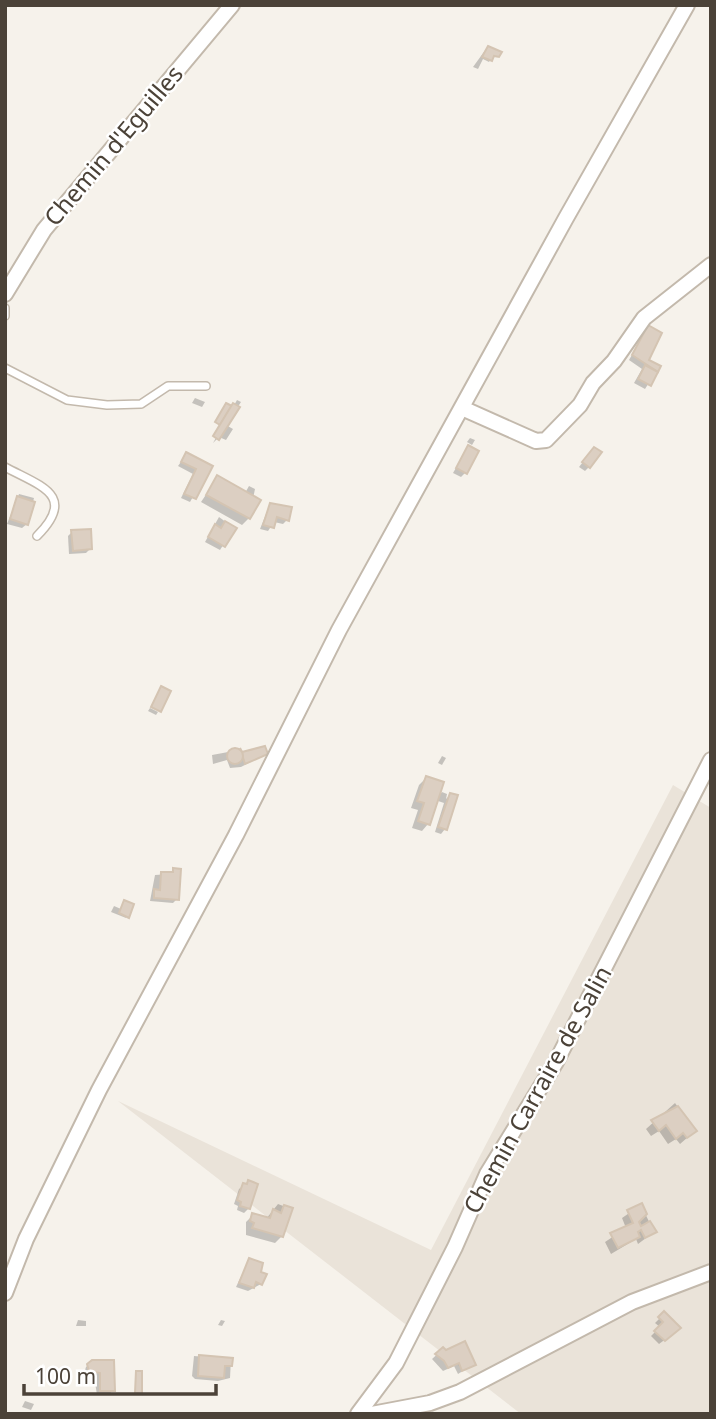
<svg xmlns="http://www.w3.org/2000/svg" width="716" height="1419" viewBox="0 0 716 1419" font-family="'Noto Sans',sans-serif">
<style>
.residential{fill:#eae3d9}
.shadow{fill:#0003}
.building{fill:#dccfc2;stroke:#d4c4b2;stroke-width:2}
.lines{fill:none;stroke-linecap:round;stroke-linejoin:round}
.lane-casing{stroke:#c3b9ac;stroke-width:10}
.street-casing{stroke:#c3b9ac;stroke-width:18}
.lane{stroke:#fff;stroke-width:7}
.street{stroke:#fff;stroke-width:14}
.labels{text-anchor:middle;stroke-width:5;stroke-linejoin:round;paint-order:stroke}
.street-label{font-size:24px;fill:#4b4238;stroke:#fff}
</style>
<rect width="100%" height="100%" fill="#f6f2eb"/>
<path class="residential" d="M673,785L711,808V1414H521L118,1101L431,1250Z"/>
<g class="shadow">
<path d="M486,49L499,53L497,57H492L489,62L483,59L478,69L473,67Z"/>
<path d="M648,327L647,361L659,367L645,389L634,383L642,369L629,360Z"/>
<path d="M195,398L205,402L202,407L192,403Z"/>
<path d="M237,400L241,402L226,425L233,429L226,440L219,437L213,443Z"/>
<path d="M470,438L475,440L472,445L467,442Z"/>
<path d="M468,447L465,473L461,477L453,473Z"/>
<path d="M590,453L589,467L585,471L579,467Z"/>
<path d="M186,455L210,467L190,502L181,498L193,474L178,466Z"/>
<path d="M218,477L245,493L249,486L255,489L249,518L242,525L201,502Z"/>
<path d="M19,494L34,498L27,524L22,528L7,524Z"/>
<path d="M270,504L287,520L283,524L274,522L268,531L260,529Z"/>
<path d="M219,517L234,528L220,550L205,542Z"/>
<path d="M72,532L90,549L86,553L69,554L68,536Z"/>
<path d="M150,708L158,712L156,715L148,711Z"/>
<path d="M239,750L241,755L266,754L241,767L230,768L227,760L213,764L212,755Z"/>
<path d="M442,756L446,758L442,765L438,763Z"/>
<path d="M426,778L437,797L442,792L447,794L446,799L450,795L445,829L441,834L435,832L444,803L438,801L428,824L422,831L412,828L418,810L411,808L419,785Z"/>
<path d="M174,870L177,899L173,903L150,901L155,875L170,874Z"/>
<path d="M124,902L126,918L111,912L114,906L121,909Z"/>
<path d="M675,1103L695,1131L680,1144L676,1139L668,1144L659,1131L651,1136L646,1129Z"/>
<path d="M248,1182L249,1208L244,1213L237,1210L238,1206L234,1204L239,1189Z"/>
<path d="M278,1204L291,1209L282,1236L275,1243L246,1235V1222L253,1215L266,1219Z"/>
<path d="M641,1205L654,1232L638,1244L636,1239L611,1254L605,1242L626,1228L622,1218Z"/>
<path d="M249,1260L261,1284L248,1291L236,1287Z"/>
<path d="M664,1314L675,1332L659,1344L651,1336L660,1327L655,1323Z"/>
<path d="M78,1320L86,1321V1326H76Z"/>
<path d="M221,1320L225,1321L222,1326L218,1325Z"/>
<path d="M443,1349L474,1364L458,1374L454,1366L443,1371L432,1359Z"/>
<path d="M194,1356L231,1359L230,1378L218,1381L195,1379L192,1376Z"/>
<path d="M113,1362L114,1390L109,1394L97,1395L94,1376L84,1373L86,1367L91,1363Z"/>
<path d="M25,1401L34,1404L31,1410L22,1407Z"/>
</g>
<g class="building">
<path d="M488,46L502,52L499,57L494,56L492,61L482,57Z"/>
<path d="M648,325L662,333L649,360L661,366L658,372L632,355Z"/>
<path d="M645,365L658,372L651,386L638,379Z"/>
<path d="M226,403L232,406L220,425L215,422Z"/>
<path d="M233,403L240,407L219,440L213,436Z"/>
<path d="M468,445L479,451L467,474L456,468Z"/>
<path d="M594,447L602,452L590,468L582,462Z"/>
<path d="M186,452L213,466L196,499L184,494L196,469L181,462Z"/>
<path d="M217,475L261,500L250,519L206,495Z"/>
<path d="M17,496L35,502L28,525L10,519Z"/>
<path d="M270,503L292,507L289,521L277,517L274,528L263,525Z"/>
<path d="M225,521L237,528L225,547L208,537L215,524L221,528Z"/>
<path d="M91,529L92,549L73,551L71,530Z"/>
<path d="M161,686L171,691L161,712L151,707Z"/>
<path d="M265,746L268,754L245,764L240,748L242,752Z"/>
<circle cx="235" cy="756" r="8"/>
<path d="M426,776L444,782L430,825L418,821L424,803L417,801Z"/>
<path d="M450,793L458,795L447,830L438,827Z"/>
<path d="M173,868L181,869L179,900L154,898V889L160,890L161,872H173Z"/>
<path d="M124,900L134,904L129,918L119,913Z"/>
<path d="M678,1106L697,1131L687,1138L683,1133L676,1139L666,1125L659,1131L651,1120Z"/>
<path d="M248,1180L258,1184L250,1209L240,1206L241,1202L237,1200L243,1183L247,1184Z"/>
<path d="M642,1203L647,1214L639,1222L641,1226L650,1221L657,1232L645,1238L641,1230L638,1232L640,1237L618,1248L610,1233L633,1223L627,1210Z"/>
<path d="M284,1205L293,1208L283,1237L252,1228L254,1223L250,1221L252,1213L270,1218L273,1209L281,1213Z"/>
<path d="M249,1258L263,1263L261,1272L267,1274L262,1285L256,1282L254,1288L239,1283Z"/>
<path d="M664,1311L681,1328L665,1341L654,1331L663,1322L658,1317Z"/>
<path d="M465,1341L476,1365L462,1371L459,1363L448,1368L444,1361L435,1354L443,1347L446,1350Z"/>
<path d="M199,1355L233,1358L232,1366H225L224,1378L198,1376Z"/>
<path d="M114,1360L115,1391H100V1373L89,1371L87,1364L92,1360Z"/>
<path d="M136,1371H142V1394L135,1393Z"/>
</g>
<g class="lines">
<g class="lane-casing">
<g id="lane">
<path d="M5,308V316"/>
<path d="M5,368L67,400L107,405L141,404L168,386H206"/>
<path d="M5,467C40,486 78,495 37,536"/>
</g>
</g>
<g class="street-casing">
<g id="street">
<path d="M5,294L44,230L232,5"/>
<path d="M462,408L536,441L546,440L580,405L593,383L614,361L644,318L711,265"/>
<path d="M5,1293L26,1239L99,1090L236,835L339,630L566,218L687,5"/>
<path d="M358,1414L396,1363L455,1247L487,1174L556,1062L711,760"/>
<path d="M372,1414L430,1403L460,1392L632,1302L711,1272"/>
</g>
</g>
<use href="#lane" class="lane"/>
<use href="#street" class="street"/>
</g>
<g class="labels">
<g class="street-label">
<text transform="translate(114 146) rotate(-50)" y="8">Chemin d'Eguilles</text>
<text transform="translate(538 1090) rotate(-61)" y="8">Chemin Carraire de Salin</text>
</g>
</g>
<rect width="716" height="1419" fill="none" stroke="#4b4238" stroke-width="14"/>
<path d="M24 1384v10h192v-10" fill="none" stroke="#4b4238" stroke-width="3.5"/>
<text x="35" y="1384" font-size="21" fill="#4b4238" stroke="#ffffff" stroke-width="5" paint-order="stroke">100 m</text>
</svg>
